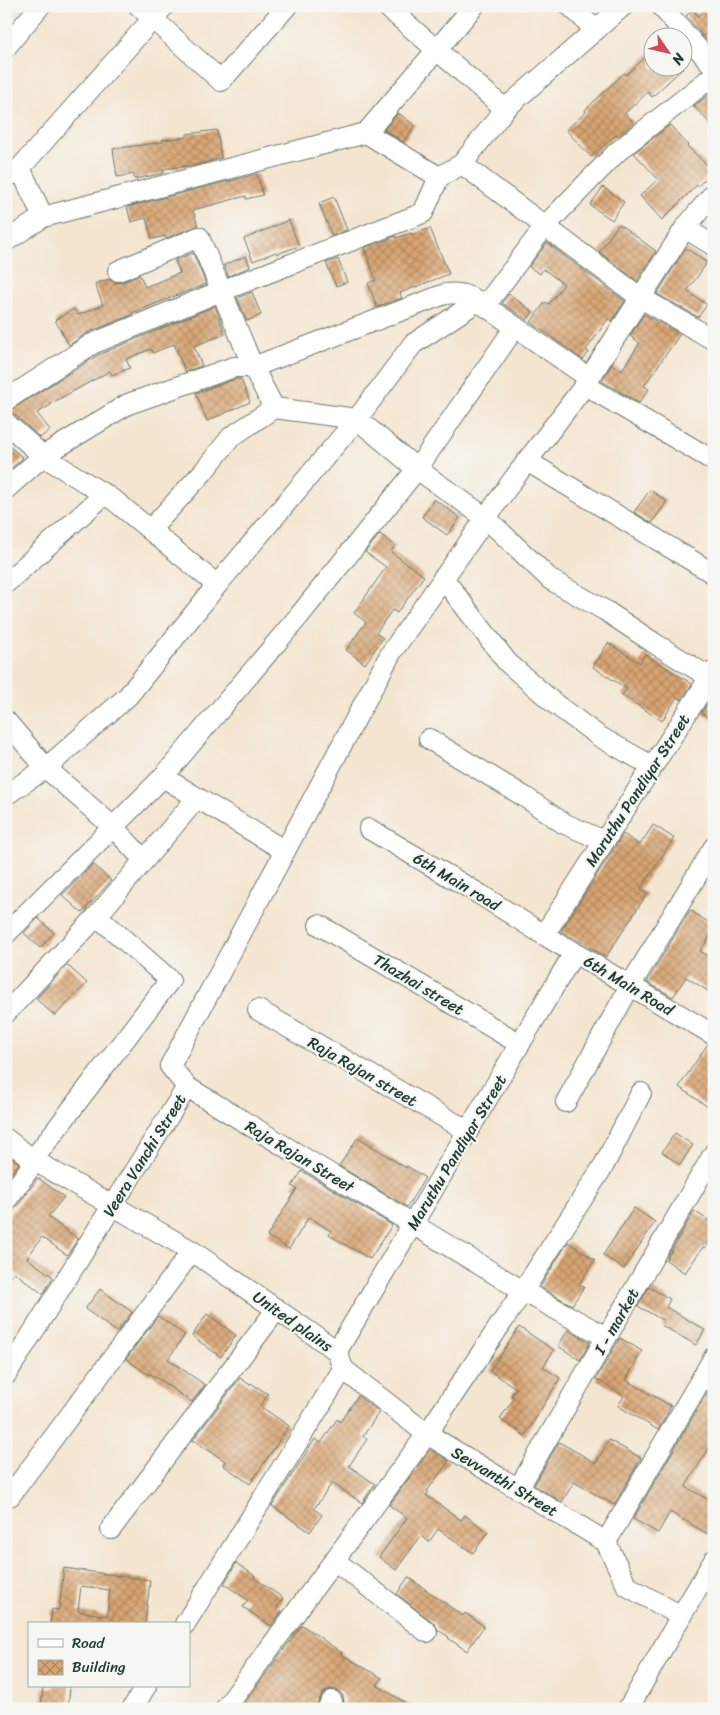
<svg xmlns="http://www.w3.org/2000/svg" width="720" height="1715" viewBox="0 0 720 1715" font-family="Sriracha,sans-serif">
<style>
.building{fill:url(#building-cross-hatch);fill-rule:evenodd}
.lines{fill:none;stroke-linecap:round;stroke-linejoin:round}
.minor-casing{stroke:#6a786b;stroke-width:22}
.minor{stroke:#fff;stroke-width:20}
.labels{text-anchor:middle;stroke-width:4.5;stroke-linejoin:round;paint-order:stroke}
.street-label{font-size:16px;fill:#1f3d34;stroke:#f6f6f2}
</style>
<defs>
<pattern id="building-cross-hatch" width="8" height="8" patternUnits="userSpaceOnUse" patternTransform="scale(1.25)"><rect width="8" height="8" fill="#d9a472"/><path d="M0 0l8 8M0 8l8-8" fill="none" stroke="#af875e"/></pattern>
</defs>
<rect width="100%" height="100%" fill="#f6f6f2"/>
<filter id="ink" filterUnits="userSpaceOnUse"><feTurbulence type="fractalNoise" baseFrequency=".02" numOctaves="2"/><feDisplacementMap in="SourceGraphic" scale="10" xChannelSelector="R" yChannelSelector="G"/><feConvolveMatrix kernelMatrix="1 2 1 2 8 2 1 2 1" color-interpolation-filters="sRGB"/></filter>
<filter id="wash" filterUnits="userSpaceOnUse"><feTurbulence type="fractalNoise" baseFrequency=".0096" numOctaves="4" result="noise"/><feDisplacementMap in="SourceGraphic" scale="20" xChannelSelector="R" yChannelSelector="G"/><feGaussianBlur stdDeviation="1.12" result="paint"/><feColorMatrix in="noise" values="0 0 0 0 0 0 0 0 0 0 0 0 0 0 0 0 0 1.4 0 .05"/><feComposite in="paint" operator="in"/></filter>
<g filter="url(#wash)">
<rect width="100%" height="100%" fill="#f4e5d0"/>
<g id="blocks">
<g class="building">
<path d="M709,6H714V49L686,16L693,10L698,16Z"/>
<path d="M652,51V68H683L652,97L648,92L625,113L634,123L618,136L617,134L611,139L591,157L566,130L586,112L585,110L610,86L624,73L626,75Z"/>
<path d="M711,93L714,96V128L694,106Z"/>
<path d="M398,113L415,125L403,142L384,130Z"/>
<path d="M670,125L688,145L687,146L713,171L698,186L697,185L662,220L640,196L658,179L634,153Z"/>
<path d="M217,130L221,158L196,165L163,169L164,173L155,175L134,179V174L117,177L113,149L163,142L162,140L187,137V134Z"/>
<path d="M257,174L263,195L246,199V196L193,210L198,226L166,238L165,236L152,239L146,218L131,222L127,207Z"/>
<path d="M603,187L624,202L612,220L590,205Z"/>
<path d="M334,197L347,230L332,236L319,203Z"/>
<path d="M289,220L299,246L277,254L276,252L253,261L244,239Z"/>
<path d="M619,224L656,251L637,281L599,252Z"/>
<path d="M430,228L449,274L400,293L402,298L377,307L368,283L376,280L364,248L396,236V238L411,233L412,235Z"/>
<path d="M547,243L625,301L612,321L608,319L586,350L589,352L583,360L531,322L545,302L549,304L564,284L543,269L540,274L529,267Z"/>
<path d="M686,248L707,263L687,291L707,305L698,317L657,294Z"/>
<path d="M193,253L206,284L132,313V315L87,333L69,345L55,320L74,309L78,315L103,305L95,284L109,279L116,283L122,282L140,275L145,287L180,273L175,260Z"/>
<path d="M246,256L250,267L228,276L224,265Z"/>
<path d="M338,259L347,282L336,286L326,263Z"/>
<path d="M252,292L261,315L247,321L237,298Z"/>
<path d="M509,294L533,312L527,320L502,303Z"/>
<path d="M215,306L225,334L194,346L202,366L185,371L174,344L153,353L151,349L126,359L130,368L112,375L110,371L50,404L51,405L37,413L50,430L40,438L14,414L9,411L98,355Z"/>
<path d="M644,314L680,334L644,386L649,389L639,403L602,381L612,364L621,371L640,343L630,336Z"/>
<path d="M236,379H241L250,402L207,421L196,393Z"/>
<path d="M6,443L23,458L6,473Z"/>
<path d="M650,490L667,501L652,523L634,512Z"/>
<path d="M434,499L460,518L447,535L422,517Z"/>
<path d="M380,534L395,546L391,552L424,576L397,613L392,610L376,633L383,638L365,664L346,650L366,622L354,613L386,567L365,552Z"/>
<path d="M608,643L640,663L645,654L692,684L681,700L677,697L662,721L622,695L627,689L593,667Z"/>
<path d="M712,697L714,698V721L701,713Z"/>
<path d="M653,825L674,838L640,890L647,894L606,957L561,931L623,834L640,845Z"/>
<path d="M93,864L111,881L82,913L62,895Z"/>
<path d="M690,910L714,926V931L700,951L714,960V995L686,977L673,997L647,982Z"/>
<path d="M38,918L54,933L40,948L24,933Z"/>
<path d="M67,965L87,983L55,1016L36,999Z"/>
<path d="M707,1045L714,1047V1111L679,1087Z"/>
<path d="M675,1133L693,1145L680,1165L662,1152Z"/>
<path d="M358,1137L406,1168L407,1166L425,1178L407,1207L339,1166Z"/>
<path d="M6,1154L19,1163L6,1180Z"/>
<path d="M302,1171L392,1225L370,1259L329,1235L331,1231L309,1217L289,1249L267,1236L297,1189L292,1186Z"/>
<path d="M38,1178L64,1197L48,1217L78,1239L67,1255L42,1237L27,1258L53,1277L43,1294L14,1272L6,1282V1213L11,1212L16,1208Z"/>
<path d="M634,1208L655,1222L624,1269L603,1255Z"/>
<path d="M694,1211L714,1224V1235L705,1248L703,1247L685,1273L666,1260Z"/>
<path d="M568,1242L595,1260L579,1284L584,1287L572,1305L540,1287Z"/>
<path d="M649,1287L670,1299L666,1307L705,1330L696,1345L661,1325L664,1321L638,1306Z"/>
<path d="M100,1289L132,1312L117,1332L85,1309Z"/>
<path d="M207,1314L236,1335L221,1357L192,1336Z"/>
<path d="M158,1316L185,1335L168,1359L205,1385L192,1402L151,1374L149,1375L126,1359Z"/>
<path d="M519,1327L554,1350L543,1367L560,1378L525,1436L500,1419L514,1398L511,1396L516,1388L490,1371Z"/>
<path d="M568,1330L590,1342L580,1360L558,1346Z"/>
<path d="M620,1338L642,1351L626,1380L671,1406L658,1430L618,1406L624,1396L596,1379Z"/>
<path d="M240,1378L250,1385L251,1383L268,1394L260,1406L289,1426L250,1484L223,1465L225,1461L193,1440Z"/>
<path d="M714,1381V1440L686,1486V1487L714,1503V1524L708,1534L670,1512L658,1533L633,1519Z"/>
<path d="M358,1396L379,1412L363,1436L367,1439L349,1466L375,1484L362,1503L332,1483L314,1509L322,1515L310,1532L272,1506L315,1439L321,1443L337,1419L340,1422Z"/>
<path d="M609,1440L641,1458L614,1505L574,1482L562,1502L534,1485L559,1442L596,1463Z"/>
<path d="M430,1450L449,1461L427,1491L429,1492L426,1495L461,1520L465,1515L488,1532L473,1553L438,1529L429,1542L421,1536L396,1570L379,1557L407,1518L389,1505Z"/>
<path d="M236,1563L255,1576L254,1578L283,1598L277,1607L282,1611L271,1626L243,1607L248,1600L224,1584Z"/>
<path d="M64,1568L150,1580L145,1624H50L52,1609L59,1610ZM81,1586L110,1590L107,1616L78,1611Z"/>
<path d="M408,1577L463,1616L465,1613L484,1626L467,1651L448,1638L449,1637L438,1630L434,1623L397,1594Z"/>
<path d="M302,1625L342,1653L341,1654L382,1678L377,1685L415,1709H341L344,1702L343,1696L339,1691L332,1689L327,1690L322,1694L315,1709H240Z"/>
<path d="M54,1686H70L68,1709H41L43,1687L54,1688Z"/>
</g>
</g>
</g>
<g filter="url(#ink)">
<use href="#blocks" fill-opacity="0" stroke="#6a786b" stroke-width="1"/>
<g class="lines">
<g class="minor-casing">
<g id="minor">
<path d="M139,6L221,81L287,6"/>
<path d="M386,6L505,109L623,6"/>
<path d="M570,6L596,30"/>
<path d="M661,6L714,67"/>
<path d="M6,47L40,6"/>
<path d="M366,133L474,6"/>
<path d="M462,164L505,109"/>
<path d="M20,168L43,217L366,133L439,177L462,164L641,298L714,340"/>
<path d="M6,178L20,168L164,6"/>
<path d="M714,193L685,228L585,385L714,461"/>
<path d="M685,228L714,246"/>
<path d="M6,241L43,217"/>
<path d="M118,271L199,237L253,367L274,408L231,437L203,472L150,530"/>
<path d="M485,306L545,226L617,152L714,75"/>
<path d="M6,400L92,344L216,293L423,213L439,177"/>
<path d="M274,408L357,419L413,344L478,301L589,378"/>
<path d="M6,423L43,456L115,501L217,585L357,419L417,469L486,518L551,580L606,611L654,643L714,680"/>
<path d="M527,461L714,574"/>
<path d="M6,489L43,456L128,404L234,367H253L445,294C458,292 466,295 478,301"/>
<path d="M443,578L507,662L555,704L600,737L652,766"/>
<path d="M6,583L105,494"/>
<path d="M6,721L46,768L113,827L144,860"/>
<path d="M429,739L525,797L563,823L604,841"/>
<path d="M163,777L299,616L417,469L515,327"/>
<path d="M6,795L46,768L128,696L217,585"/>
<path d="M369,829L481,895L544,935L714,1035"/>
<path d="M319,925L520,1044"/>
<path d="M6,934L163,777L285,851L391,653L512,481L585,385"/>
<path d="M544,935L714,671"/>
<path d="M258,1010L468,1131"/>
<path d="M6,1013L97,916"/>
<path d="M187,1087L523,1291L606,1337"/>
<path d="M641,1093L604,1165L523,1291L427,1434L606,1542L714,1357"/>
<path d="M566,1102L630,986L714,847"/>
<path d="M6,1139L35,1161L192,1251L337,1351L343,1369L427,1434L225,1709"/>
<path d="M6,1201L35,1161L39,1152L170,980L97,916L197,798"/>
<path d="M337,1351L574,953"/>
<path d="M6,1375L187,1087L170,1066L285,851"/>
<path d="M518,1489L714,1153"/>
<path d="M6,1494L10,1496L192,1251"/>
<path d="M111,1529L277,1309"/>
<path d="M606,1542L627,1586L681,1616L714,1560"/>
<path d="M334,1560L427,1632"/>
<path d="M185,1624L343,1369"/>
<path d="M132,1709L146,1686"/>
<path d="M327,1709L332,1701"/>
<path d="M628,1709L681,1616"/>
</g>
</g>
<use href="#minor" class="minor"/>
</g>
</g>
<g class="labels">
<g class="street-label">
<text transform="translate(637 790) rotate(-57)" y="6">Maruthu Pandiyar Street</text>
<text transform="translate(457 881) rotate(31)" y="6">6th Main road</text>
<text transform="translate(419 984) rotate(31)" y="6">Thazhai street</text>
<text transform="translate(629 985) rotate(31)" y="6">6th Main Road</text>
<text transform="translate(363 1071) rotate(30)" y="6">Raja Rajan street</text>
<text transform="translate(456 1152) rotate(-59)" y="6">Maruthu Pandiyar Street</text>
<text transform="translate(144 1155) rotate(-58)" y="6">Veera Vanchi Street</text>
<text transform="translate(300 1156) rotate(31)" y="6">Raja Rajan Street</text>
<text transform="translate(293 1321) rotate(35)" y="6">United plains</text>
<text transform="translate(616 1321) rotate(-60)" y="6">I - market</text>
<text transform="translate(505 1481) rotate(31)" y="6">Sevvanthi Street</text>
</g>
</g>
<rect width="720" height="1715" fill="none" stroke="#f6f6f2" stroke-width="25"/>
<rect x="28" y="1622" width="162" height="65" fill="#f6f6f2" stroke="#a0aca6"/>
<rect x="38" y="1639" width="25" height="8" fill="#ffffff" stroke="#a0aca6"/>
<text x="72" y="1648" font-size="15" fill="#1f3d34">Road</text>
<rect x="38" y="1660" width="25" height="15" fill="url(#building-cross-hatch)" stroke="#a0aca6"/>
<text x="72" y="1672" font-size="15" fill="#1f3d34">Building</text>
<g transform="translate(668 52) rotate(124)"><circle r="24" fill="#f6f6f2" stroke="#a0aca6"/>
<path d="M0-4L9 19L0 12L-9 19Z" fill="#d1495b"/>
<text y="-8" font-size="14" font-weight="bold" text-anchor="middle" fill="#1f3d34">N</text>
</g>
</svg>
